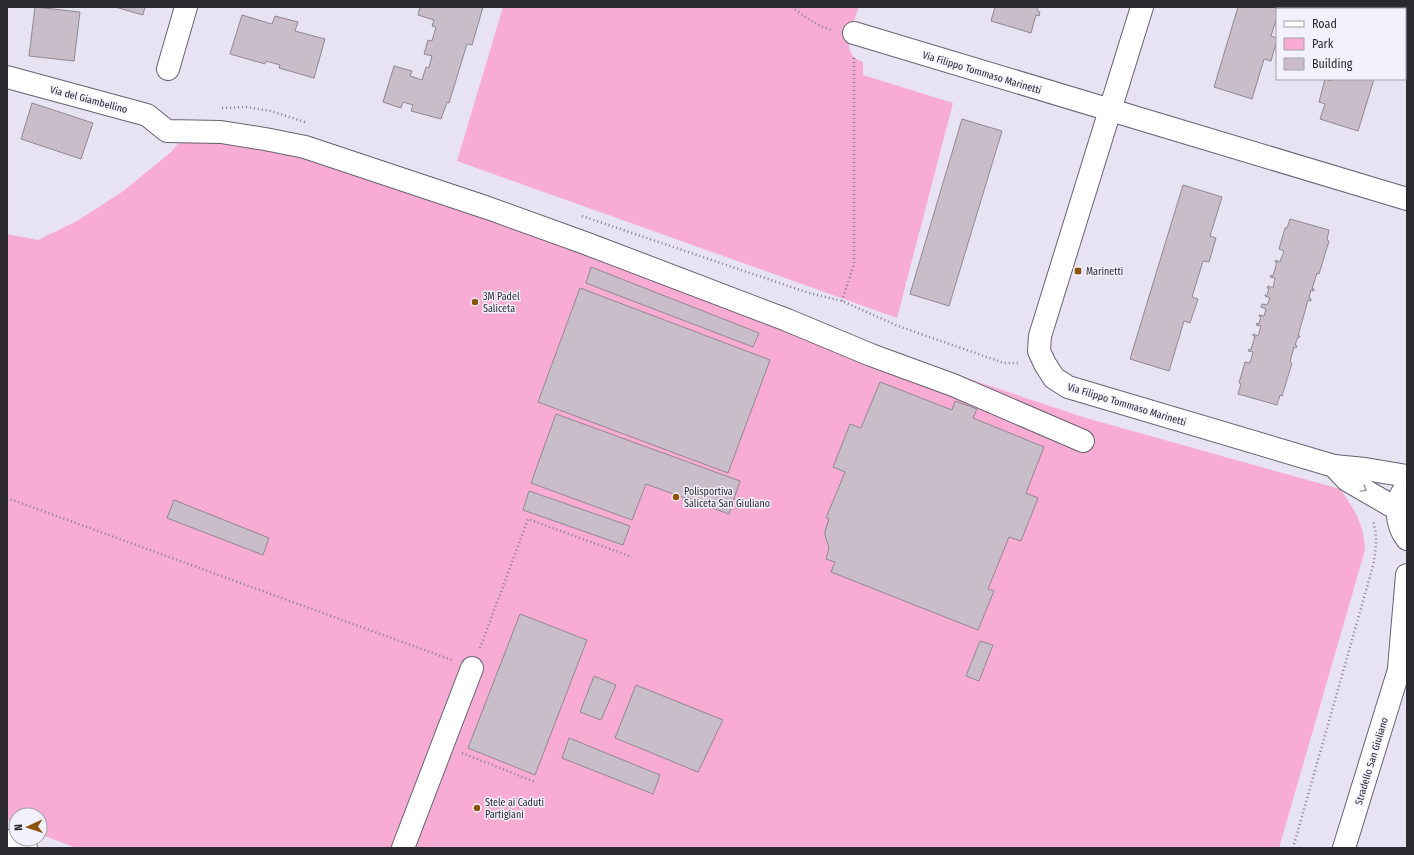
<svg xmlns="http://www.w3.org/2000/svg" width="1414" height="855" viewBox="0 0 1414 855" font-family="'Fira Sans Condensed',sans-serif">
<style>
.green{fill:#f8acd3}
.building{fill:#c9bdca;stroke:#918793}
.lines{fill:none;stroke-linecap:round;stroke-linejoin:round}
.minor-casing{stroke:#666371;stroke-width:24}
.path{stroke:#807d88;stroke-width:2.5;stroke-dasharray:1 3;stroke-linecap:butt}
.minor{stroke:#fff;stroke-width:22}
.oneway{stroke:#9f9fa1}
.poi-dot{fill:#8c5409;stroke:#f4f1fe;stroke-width:1.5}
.labels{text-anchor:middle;stroke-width:3;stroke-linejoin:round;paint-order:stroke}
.street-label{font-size:10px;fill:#2a292f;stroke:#f4f1fe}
.poi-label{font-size:10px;fill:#2a292f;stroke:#f4f1fe;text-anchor:start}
</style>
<rect width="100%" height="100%" fill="#e7e3f3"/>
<g class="green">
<path d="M503,7H859C855,18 845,42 851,53C853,58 859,60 863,62V75L953,103L897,318L457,161Z"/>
<path d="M182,139H222L306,156L523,230L1086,418L1340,489C1355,510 1364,524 1365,550L1279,848H76L40,834V815H16V824L7,820V234L38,240L77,221L122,192L170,153Z"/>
</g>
<g class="building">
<path d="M35,7L80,12L74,61L29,56Z"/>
<path d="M115,7H145L143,15Z"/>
<path d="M420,7H483L472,45L467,44L449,103L447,102L441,119L411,111L413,105L403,102L401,108L383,102L394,66L412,71L410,76L422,80L426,67L429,68L432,56L424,54L428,40L432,41L436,27L432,26L434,20L418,15Z"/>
<path d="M995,7H1038L1037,10L1040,12L1039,16L1036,15L1031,33L991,21Z"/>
<path d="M1238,7H1280V9H1277V17L1271,36L1277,38V40L1271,61L1264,59L1252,99L1214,87Z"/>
<path d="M1347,7H1396L1395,9H1346Z"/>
<path d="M242,15L272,24L275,16L298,22L295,31L325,39L314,78L279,68L280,65L266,61L265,64L230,54Z"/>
<path d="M1325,79L1331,81L1332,79H1374L1358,131L1320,119L1325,104L1319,102Z"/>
<path d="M32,103L93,123L81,159L21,139Z"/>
<path d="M962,119L1002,131L949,306L910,294Z"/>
<path d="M1183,185L1222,197L1210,236L1216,238L1209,262L1203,261L1192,297L1198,299L1190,323L1184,321L1169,371L1130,359Z"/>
<path d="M1290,219L1329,230L1327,240L1329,241L1319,274L1317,273L1312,289H1314V291L1311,290L1309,298L1311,299V301L1308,300L1298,336H1300L1299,338L1298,337L1295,345L1297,346L1296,348L1294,347L1290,362L1292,363L1282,396L1280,395L1277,405L1238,394L1241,384L1239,383L1245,362L1250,363L1253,352L1248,351L1249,349L1251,350L1255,336H1253V334L1258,336L1261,326L1256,325L1257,323L1259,324L1261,317L1259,316V315L1264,316L1266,309L1261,307L1262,304L1267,305L1270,298L1265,296V295H1267L1269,288H1267L1268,286L1273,288L1275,278L1270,277L1271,275L1273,276L1277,262H1275L1276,260L1280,262L1284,251L1279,249L1285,228H1287Z"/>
<path d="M591,267L759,333L753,347L586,283Z"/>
<path d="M580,288L770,360L728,473L538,402Z"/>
<path d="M880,382L952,410L955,401L977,409L973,418L1044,447L1026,493L1038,498L1021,541L1009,537L988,589L994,591L978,630L831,572L835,562L826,559L829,548L825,535V531L829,519L826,518L845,472L833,467L850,424L861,428Z"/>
<path d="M556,414L740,481L729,514L646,484L632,520L531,483Z"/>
<path d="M529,491L630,526L623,545L523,510Z"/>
<path d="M174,500L269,538L263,555L167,518Z"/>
<path d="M520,614L587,640L535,775L468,748Z"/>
<path d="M980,641L993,645L979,681L966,676Z"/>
<path d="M594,676L616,685L601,720L580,712Z"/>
<path d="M636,685L723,720L698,772L615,738Z"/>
<path d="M569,738L660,775L653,794L562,758Z"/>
</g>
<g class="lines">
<g class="minor-casing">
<g id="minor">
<path d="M1142,7L1040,336L1039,351L1045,364L1054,378L1068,387L1334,466L1365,469L1407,476"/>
<path d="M854,33L1407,199"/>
<path d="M168,69L186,7"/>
<path d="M7,77L147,115L167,131L221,132L265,139L305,147L488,208L585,243L787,320L871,355L953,385L1083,441"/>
<path d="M1334,466L1347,480L1397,509"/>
<path d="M1407,487C1393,500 1396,525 1407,539"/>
<path d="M1399,668L1407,575"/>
<path d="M7,841L26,848"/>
<path d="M403,848L472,668"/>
<path d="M1344,848L1398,673L1407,653"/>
</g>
</g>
<g class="path">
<path d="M792,7C805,17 818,27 833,30"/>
<path d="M222,108L246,107L271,111L305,122"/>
<path d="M582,216L809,293L842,301L898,326L1004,363H1020"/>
<path d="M842,301L854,264V55"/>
<path d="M7,498L452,660"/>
<path d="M480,648L528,519L632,557"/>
<path d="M462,753L535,782"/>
<path d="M1293,848L1373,566C1376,550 1378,537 1373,521"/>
</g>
<use href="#minor" class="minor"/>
</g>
<defs><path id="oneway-chevron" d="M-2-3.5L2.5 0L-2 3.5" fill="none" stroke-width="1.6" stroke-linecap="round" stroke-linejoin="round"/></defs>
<use class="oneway" href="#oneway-chevron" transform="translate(1364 489) rotate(30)"/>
<g class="poi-dot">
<rect x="1074" y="267" width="8" height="8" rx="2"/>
<circle cx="475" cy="302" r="4"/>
<circle cx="676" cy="497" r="4"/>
<circle cx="477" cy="808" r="4"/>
</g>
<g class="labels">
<g class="street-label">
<text transform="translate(982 72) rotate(17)" y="4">Via Filippo Tommaso Marinetti</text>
<text transform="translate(89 99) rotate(15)" y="4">Via del Giambellino</text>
<text transform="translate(1127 404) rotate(17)" y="4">Via Filippo Tommaso Marinetti</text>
<text transform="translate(1371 761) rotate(-73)" y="4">Stradello San Giuliano</text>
</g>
<g class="poi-label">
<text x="1086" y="275">Marinetti</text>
<text x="483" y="300">3M Padel<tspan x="483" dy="12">Saliceta</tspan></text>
<text x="684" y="495">Polisportiva<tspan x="684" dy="12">Saliceta San Giuliano</tspan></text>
<text x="485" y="806">Stele ai Caduti<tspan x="485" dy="12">Partigiani</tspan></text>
</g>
</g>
<rect width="1414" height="855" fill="none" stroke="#2a292f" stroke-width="16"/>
<rect x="1276" y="8" width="130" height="72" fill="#f4f1fe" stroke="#a3a1ab"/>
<rect x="1284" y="21" width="20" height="6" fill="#ffffff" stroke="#a3a1ab"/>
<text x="1312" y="28" font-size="12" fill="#2a292f">Road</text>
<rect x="1284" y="38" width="20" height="12" fill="#f8acd3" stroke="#a3a1ab"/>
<text x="1312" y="48" font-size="12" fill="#2a292f">Park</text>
<rect x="1284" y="58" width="20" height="12" fill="#c9bdca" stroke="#a3a1ab"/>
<text x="1312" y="68" font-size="12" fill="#2a292f">Building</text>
<g transform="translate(28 827) rotate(267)"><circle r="19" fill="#f4f1fe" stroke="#a3a1ab"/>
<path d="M0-3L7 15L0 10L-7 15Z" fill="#8c5409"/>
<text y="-6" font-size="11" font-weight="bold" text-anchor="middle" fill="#2a292f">N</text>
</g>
</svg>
